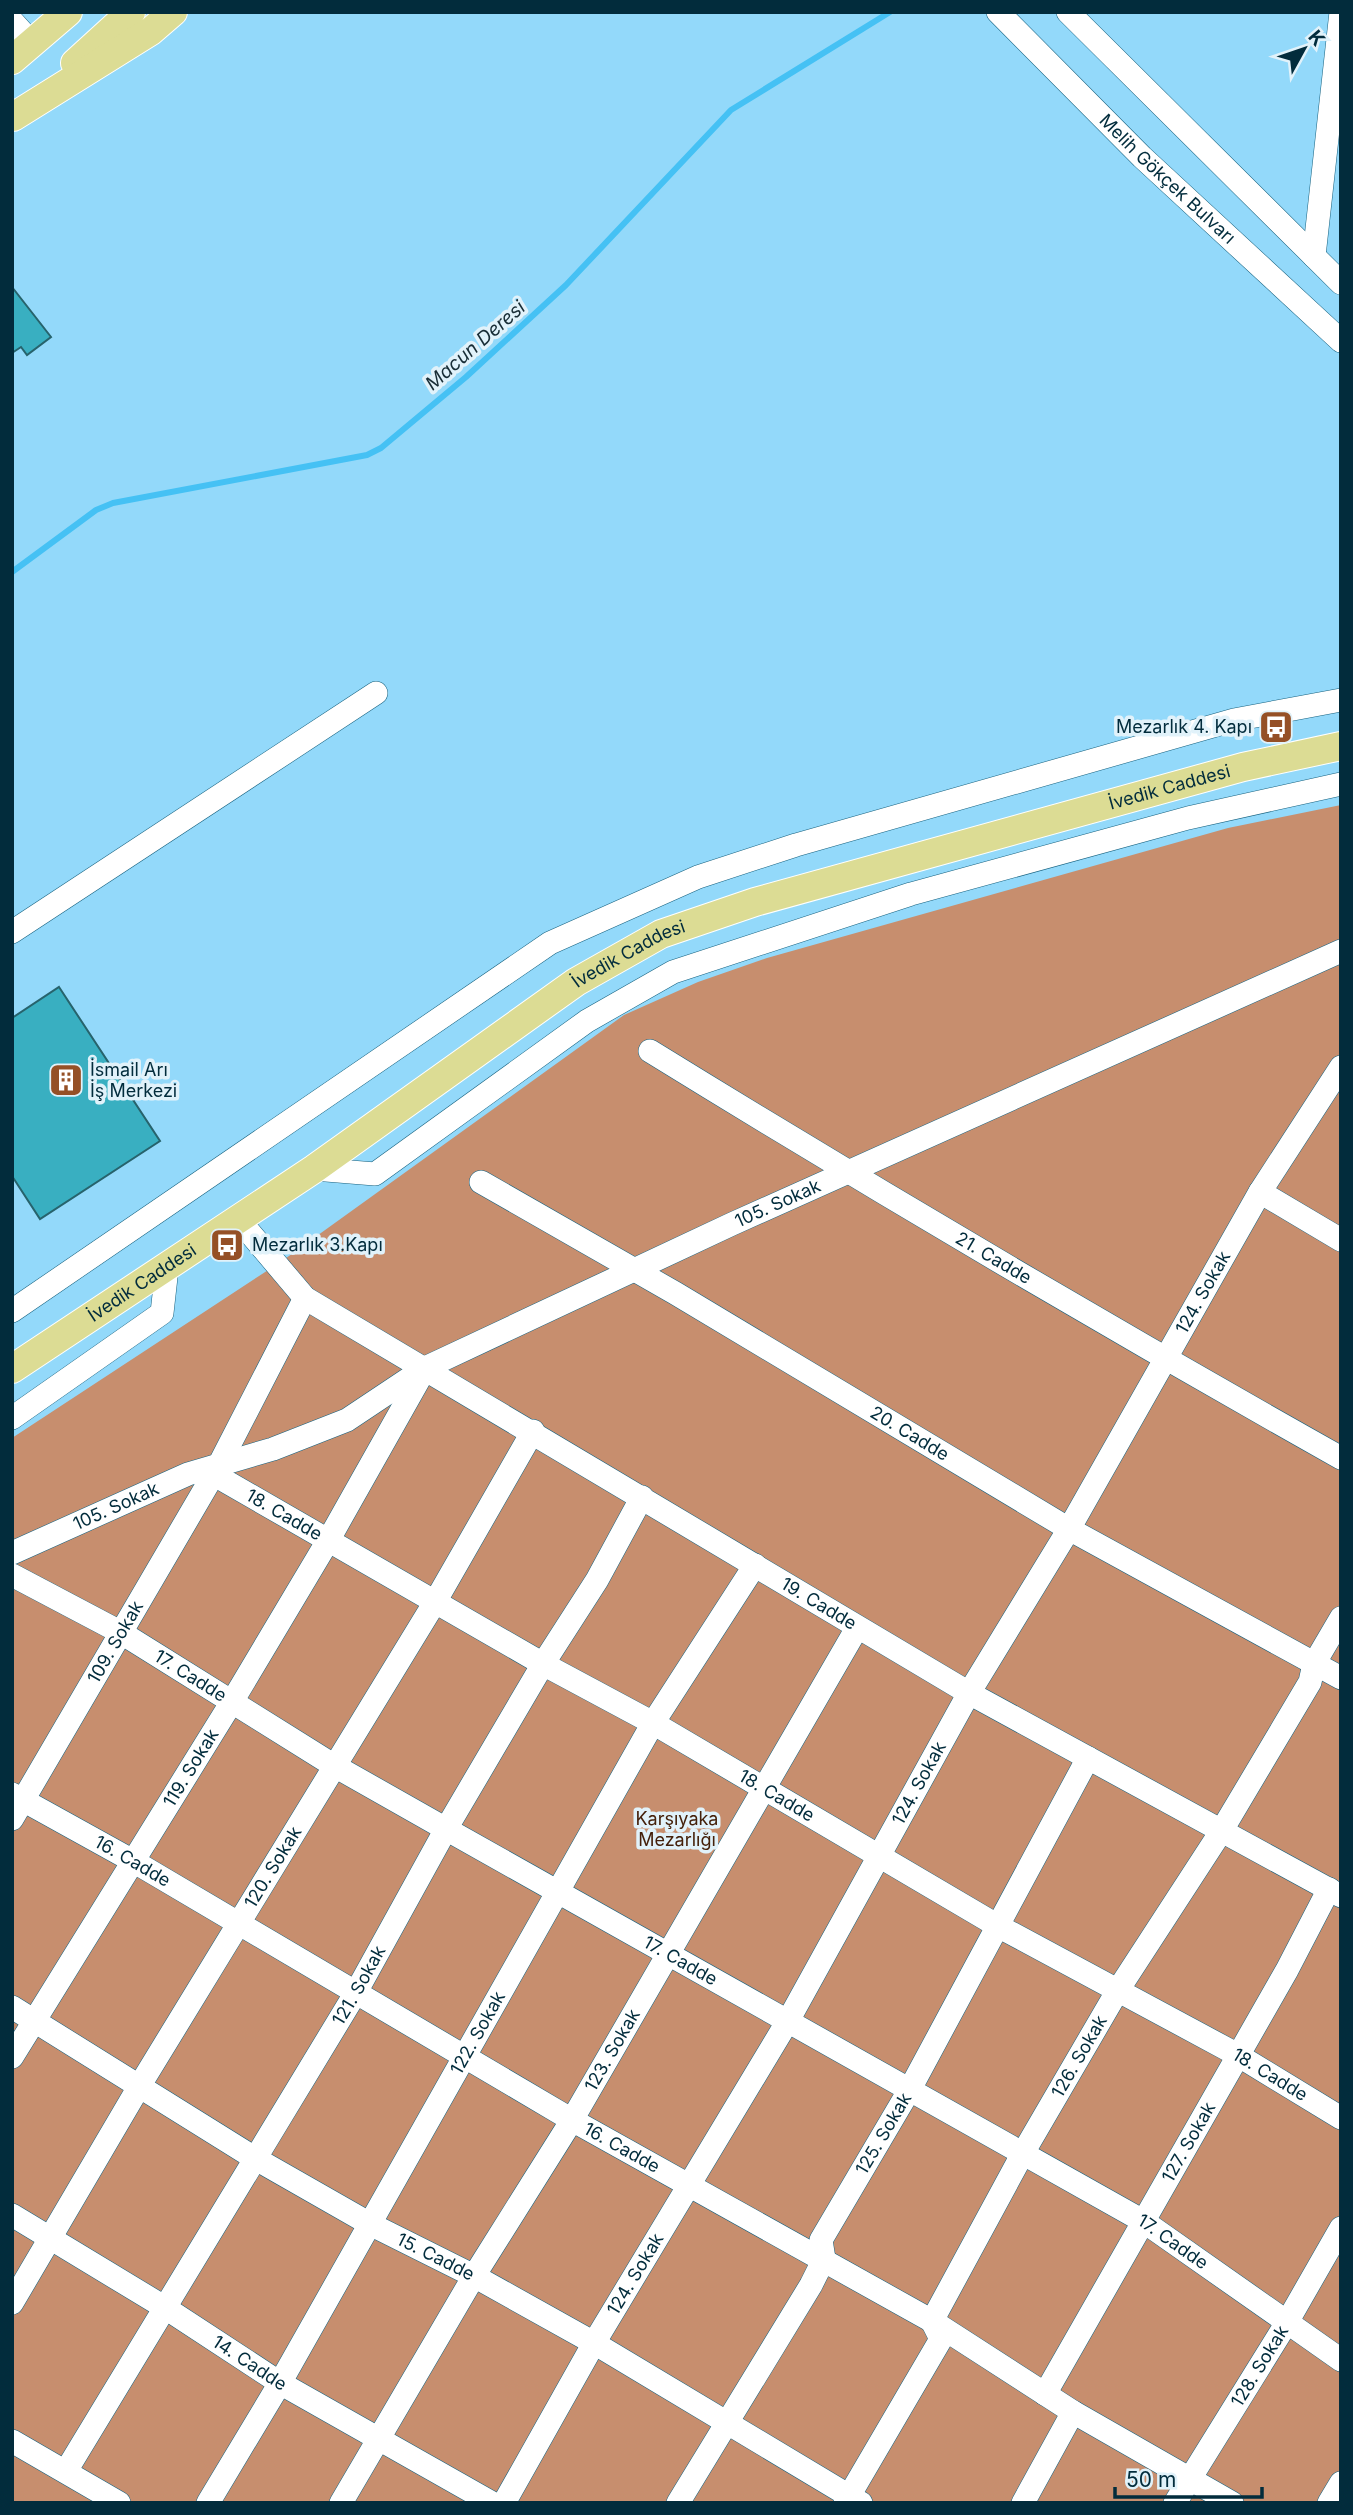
<svg xmlns="http://www.w3.org/2000/svg" width="1353" height="2515" viewBox="0 0 1353 2515" font-family="Inter,sans-serif">
<style>
.green{fill:#c78e6e}
.lines{fill:none;stroke-linecap:round;stroke-linejoin:round}
.stream{stroke:#45c1f4;stroke-width:6}
.building{fill:#39afc1;stroke:#27636c;stroke-width:2}
.minor-casing{stroke:#16617f;stroke-width:24}
.major-casing{stroke:#fff;stroke-width:30}
.minor{stroke:#fff;stroke-width:23}
.major{stroke:#dcdc94;stroke-width:28}
.labels{text-anchor:middle;stroke-width:7;stroke-linejoin:round;paint-order:stroke}
.street-label{font-size:18px;fill:#022c3c;stroke:#e1f2fa}
.poi-label{font-size:18px;fill:#022c3c;stroke:#e1f2fa;text-anchor:start}
.park-label{font-size:18px;fill:#44200a;stroke:#e1f2fa}
.water-label{font-size:19px;font-style:italic;fill:#182d36;stroke:#e1f2fa}
</style>
<rect width="100%" height="100%" fill="#93d9fa"/>
<path class="green" d="M1341,805V2503H12V1438L282,1261L624,1015L698,982L767,958L1228,828Z"/>
<g class="lines">
<path class="stream" d="M12,572L96,510L113,503L367,455L381,448L466,377L566,285L731,110L890,12"/>
</g>
<g class="building">
<path d="M12,287L51,337L27,355L21,347L12,353Z"/>
<path d="M59,987L160,1141L40,1219L12,1176V1018Z"/>
</g>
<g class="lines">
<g class="minor-casing">
<g id="minor">
<path id="s1" d="M998,12L1142,157L1341,341"/>
<path d="M1068,12L1341,283"/>
<path d="M12,21L32,43"/>
<path d="M1314,256L1341,12"/>
<path d="M12,932L376,693"/>
<path id="s2" d="M650,1051C877,1191 1108,1327 1341,1458"/>
<path d="M314,1169L375,1174L587,1021L673,972L911,894L1188,818L1341,784"/>
<path id="s3" d="M481,1182L675,1293L1069,1529L1341,1678"/>
<path d="M1260,1192L1341,1240"/>
<path id="s4" d="M239,1220L305,1298L969,1693L1341,1896"/>
<path d="M12,1311L550,943L698,877L796,845L1234,720L1341,700"/>
<path d="M12,1418L162,1313L167,1268"/>
<path id="s5" d="M213,1474L543,1664L653,1723L998,1926L1236,2054L1341,2118"/>
<path id="s6" d="M12,1553L188,1474L273,1449L347,1420L425,1368L732,1224L1341,951"/>
<path id="s7" d="M12,1575L120,1632L333,1765L446,1829L1143,2221L1341,2360"/>
<path id="s8" d="M12,1794L133,1861L572,2120L932,2321L1073,2412L1232,2503"/>
<path id="s9" d="M12,1819L219,1465L305,1298"/>
<path id="s10" d="M12,2007L256,2159L370,2224L474,2276L594,2343L861,2503"/>
<path id="s11" d="M12,2057L233,1700L329,1539L422,1374"/>
<path id="s12" d="M12,2215L164,2307L280,2383L492,2503"/>
<path id="s13" d="M12,2303L140,2085L435,1602L533,1431"/>
<path id="s14" d="M1045,2394L1287,1970L1329,1889"/>
<path d="M12,2441L119,2503"/>
<path id="s15" d="M66,2471L355,1994L446,1829L543,1664L597,1580L642,1497"/>
<path id="s16" d="M208,2503L280,2383L653,1723L755,1565"/>
<path id="s17" d="M341,2503L474,2276L572,2120L857,1628"/>
<path id="s18" d="M504,2503L594,2343L789,2019L969,1693L1069,1529L1260,1192L1341,1067"/>
<path id="s19" d="M678,2503L811,2285L824,2259L821,2240L910,2089L1088,1758"/>
<path id="s20" d="M845,2503L941,2339L932,2321L1023,2153L1118,1990L1222,1830L1310,1682L1314,1664L1341,1618"/>
<path d="M1023,2503L1073,2412"/>
<path id="s21" d="M1175,2503L1286,2324L1341,2228"/>
<path d="M1329,2503L1341,2483"/>
</g>
</g>
<g class="major-casing">
<g id="major">
<path d="M12,60L68,12"/>
<path d="M75,63L131,12"/>
<path d="M13,117L151,31L173,12"/>
<path id="s22" d="M12,1369L314,1169L576,982L661,934L755,902L1243,767L1341,746"/>
</g>
</g>
<use href="#minor" class="minor"/>
<use href="#major" class="major"/>
</g>
<defs>
<g id="bus-square" transform="scale(1.75)"><rect x="-9" y="-9" width="18" height="18" rx="4" fill="#955026" stroke="#e1f2fa"/><path d="M-5-6H5V4H4V6H2V4H-2V6H-4V4H-5ZM-3.5-4V0h7V-4ZM-3.5 1.2v1.5H-2V1.2ZM2 1.2v1.5H3.5V1.2Z" fill="#fff"/></g>
<g id="building-square" transform="scale(1.75)"><rect x="-9" y="-9" width="18" height="18" rx="4" fill="#955026" stroke="#e1f2fa"/><path d="M-4-6H4V6H1V3H-1V6H-4ZM-2.5-4.3h1.7v1.8h-1.7ZM.8-4.3h1.7v1.8H.8ZM-2.5-1h1.7V.8h-1.7ZM.8-1h1.7V.8H.8Z" fill="#fff"/></g>
</defs>
<g fill-rule="evenodd">
<use href="#bus-square" x="1276" y="727"/>
<use href="#building-square" x="66" y="1080"/>
<use href="#bus-square" x="227" y="1245"/>
</g>
<g class="labels">
<g class="street-label">
<text dy="6" stroke="none"><textPath href="#s1" startOffset="238">Melih Gökçek Bulvarı</textPath></text>
<text dy="6" stroke="none"><textPath href="#s22" startOffset="1311">İvedik Caddesi</textPath></text>
<text dy="6" stroke="none"><textPath href="#s22" startOffset="744">İvedik Caddesi</textPath></text>
<text dy="6" stroke="none"><textPath href="#s6" startOffset="844">105. Sokak</textPath></text>
<text dy="6" stroke="none"><textPath href="#s2" startOffset="401">21. Cadde</textPath></text>
<text dy="6" stroke="none"><textPath href="#s22" startOffset="156">İvedik Caddesi</textPath></text>
<text dy="6" stroke="none"><textPath href="#s18" startOffset="1398">124. Sokak</textPath></text>
<text dy="6" stroke="none"><textPath href="#s3" startOffset="497">20. Cadde</textPath></text>
<text dy="6" stroke="none"><textPath href="#s6" startOffset="114">105. Sokak</textPath></text>
<text dy="6" stroke="none"><textPath href="#s5" startOffset="82">18. Cadde</textPath></text>
<text dy="6" stroke="none"><textPath href="#s4" startOffset="700">19. Cadde</textPath></text>
<text dy="6" stroke="none"><textPath href="#s9" startOffset="205">109. Sokak</textPath></text>
<text dy="6" stroke="none"><textPath href="#s7" startOffset="205">17. Cadde</textPath></text>
<text dy="6" stroke="none"><textPath href="#s11" startOffset="340">119. Sokak</textPath></text>
<text dy="6" stroke="none"><textPath href="#s18" startOffset="831">124. Sokak</textPath></text>
<text dy="6" stroke="none"><textPath href="#s5" startOffset="649">18. Cadde</textPath></text>
<text dy="6" stroke="none"><textPath href="#s8" startOffset="138">16. Cadde</textPath></text>
<text dy="6" stroke="none"><textPath href="#s13" startOffset="508">120. Sokak</textPath></text>
<text dy="6" stroke="none"><textPath href="#s7" startOffset="772">17. Cadde</textPath></text>
<text dy="6" stroke="none"><textPath href="#s15" startOffset="567">121. Sokak</textPath></text>
<text dy="6" stroke="none"><textPath href="#s16" startOffset="542">122. Sokak</textPath></text>
<text dy="6" stroke="none"><textPath href="#s17" startOffset="528">123. Sokak</textPath></text>
<text dy="6" stroke="none"><textPath href="#s20" startOffset="513">126. Sokak</textPath></text>
<text dy="6" stroke="none"><textPath href="#s5" startOffset="1216">18. Cadde</textPath></text>
<text dy="6" stroke="none"><textPath href="#s19" startOffset="427">125. Sokak</textPath></text>
<text dy="6" stroke="none"><textPath href="#s14" startOffset="290">127. Sokak</textPath></text>
<text dy="6" stroke="none"><textPath href="#s8" startOffset="705">16. Cadde</textPath></text>
<text dy="6" stroke="none"><textPath href="#s7" startOffset="1339">17. Cadde</textPath></text>
<text dy="6" stroke="none"><textPath href="#s10" startOffset="492">15. Cadde</textPath></text>
<text dy="6" stroke="none"><textPath href="#s18" startOffset="264">124. Sokak</textPath></text>
<text dy="6" stroke="none"><textPath href="#s12" startOffset="280">14. Cadde</textPath></text>
<text dy="6" stroke="none"><textPath href="#s21" startOffset="161">128. Sokak</textPath></text>
</g>
<g class="poi-label">
<text x="1252" y="733" text-anchor="end">Mezarlık 4. Kapı</text>
<text x="90" y="1076">İsmail Arı<tspan x="90" dy="21">İş Merkezi</tspan></text>
<text x="252" y="1251">Mezarlık 3.Kapı</text>
</g>
<g class="park-label">
<text x="677" y="1825">Karşıyaka<tspan x="677" dy="21">Mezarlığı</tspan></text>
</g>
<g class="water-label">
<text transform="translate(475 345) rotate(-41)" y="7">Macun Deresi</text>
</g>
</g>
<rect width="1353" height="2515" fill="none" stroke="#022c3c" stroke-width="28"/>
<g transform="translate(1304 49) rotate(50)" stroke="#e1f2fa" stroke-width="5" paint-order="stroke">
<path d="M0-5L12 26L0 18L-12 26Z" fill="#022c3c"/>
<text y="-10" font-size="19" font-weight="bold" text-anchor="middle" fill="#022c3c">K</text>
</g>
<path d="M1115 2487v10h147v-10" fill="none" stroke="#022c3c" stroke-width="3.5"/>
<text x="1126" y="2487" font-size="21" fill="#022c3c" stroke="#e1f2fa" stroke-width="5" paint-order="stroke">50 m</text>
</svg>
